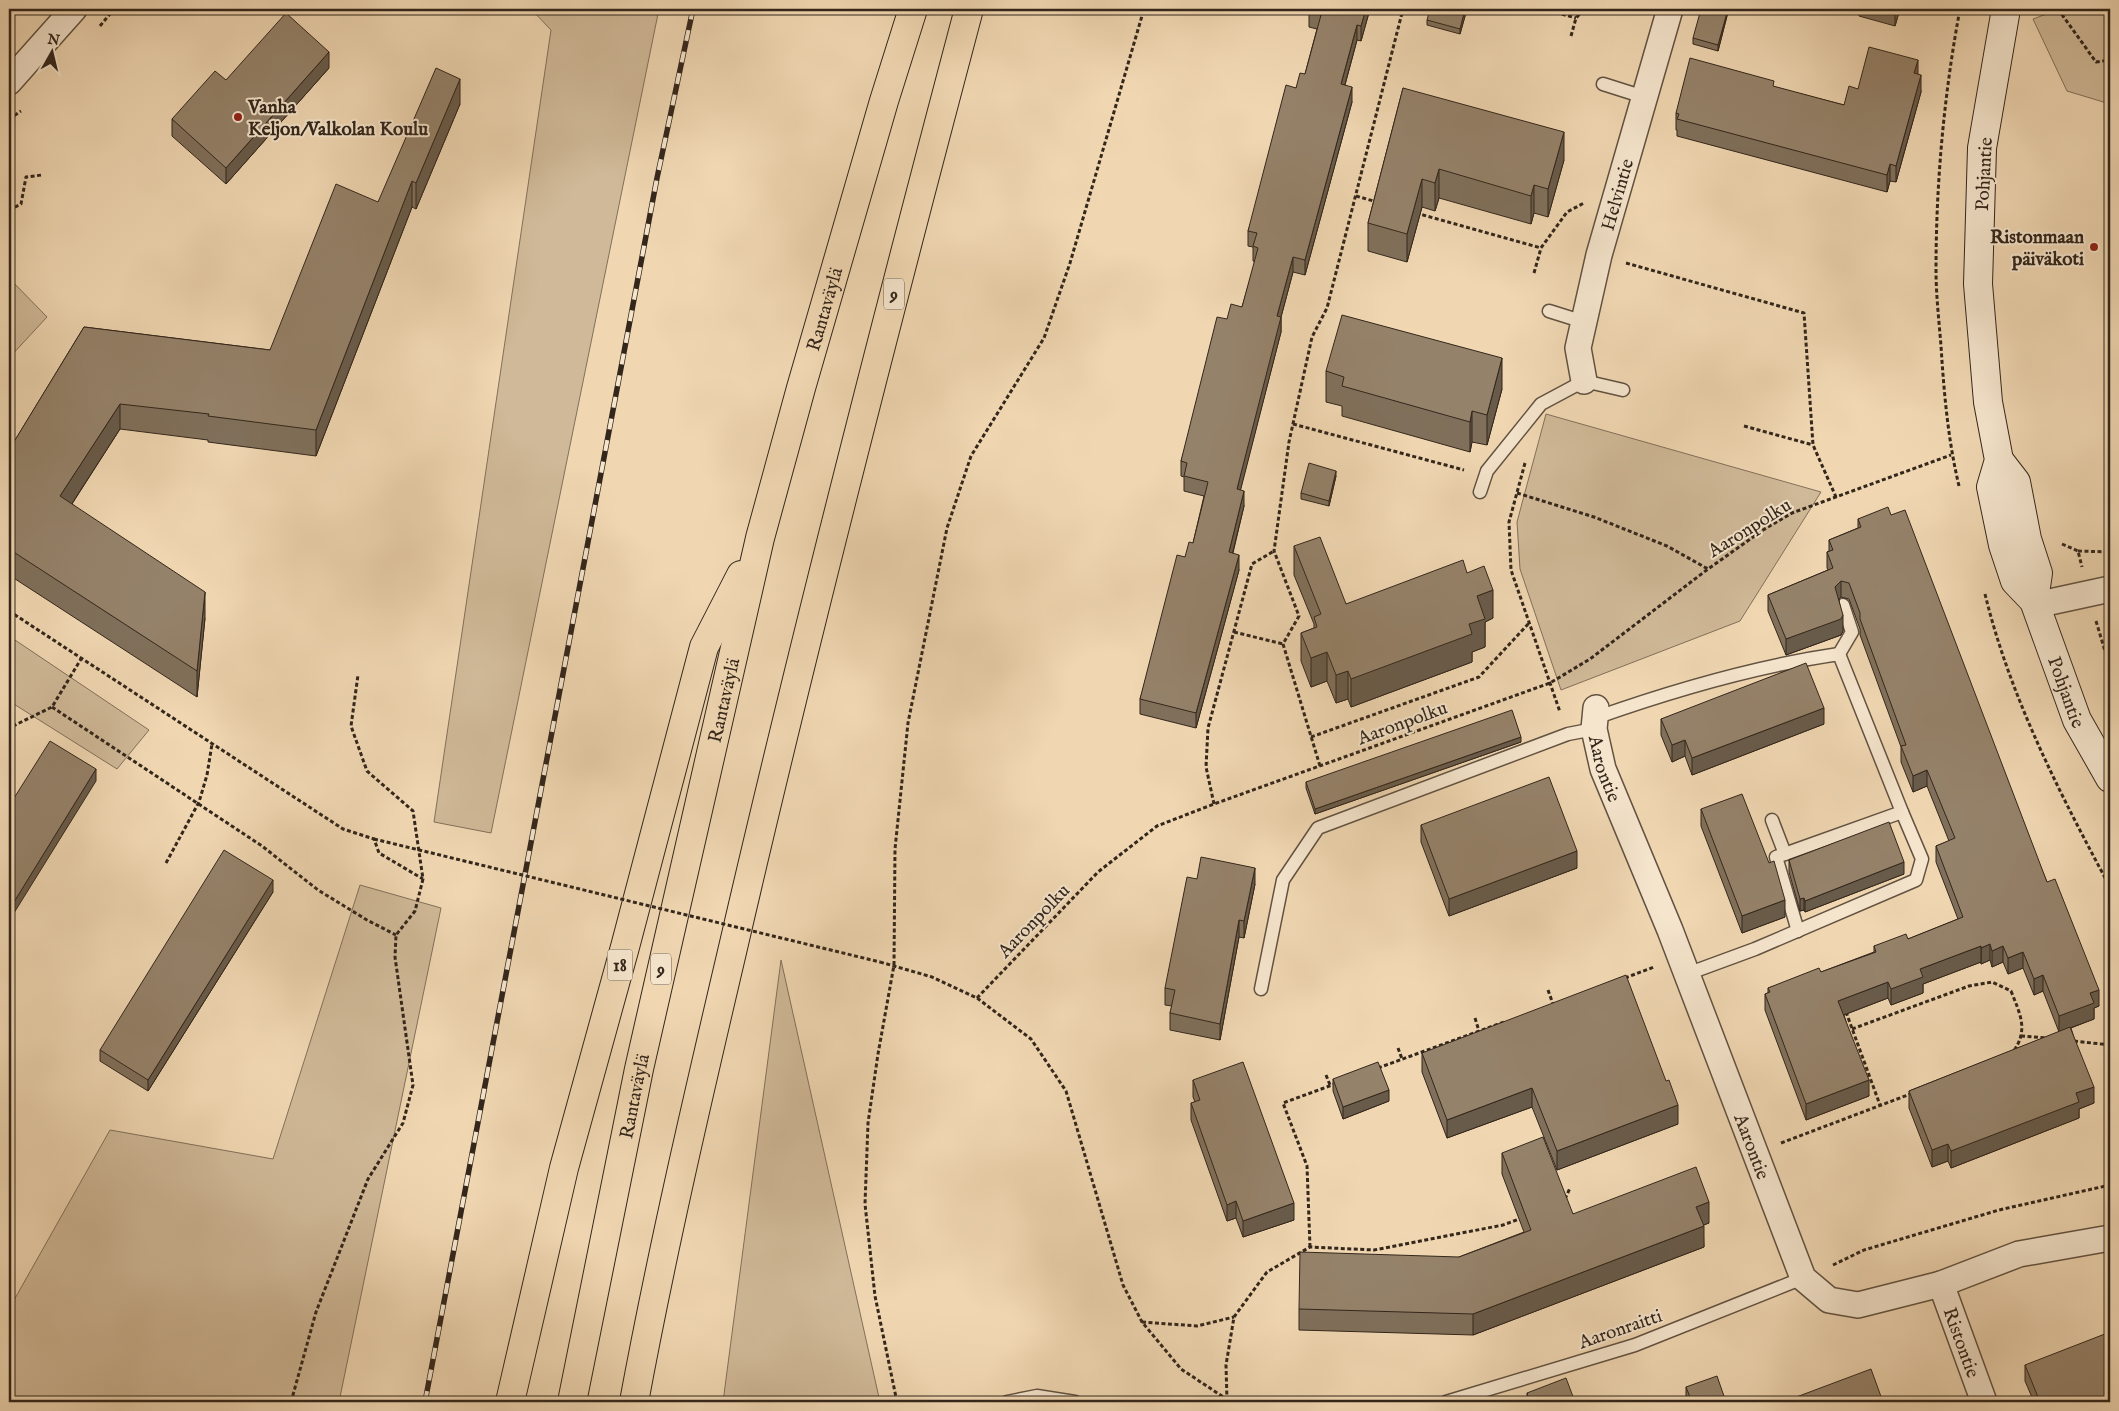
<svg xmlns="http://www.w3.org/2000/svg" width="2119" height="1411" viewBox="0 0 2119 1411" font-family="'IM FELL English',serif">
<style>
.green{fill:#d0b998;stroke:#82705a}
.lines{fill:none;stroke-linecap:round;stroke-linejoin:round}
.lane-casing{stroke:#625241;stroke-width:15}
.street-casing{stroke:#625241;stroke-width:28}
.secondary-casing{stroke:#33261b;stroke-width:30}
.highway-casing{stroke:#33261b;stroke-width:30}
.path{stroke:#33261b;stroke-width:3;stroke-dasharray:4 2.5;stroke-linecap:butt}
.lane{stroke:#f5e5cd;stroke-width:12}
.street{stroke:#f5e5cd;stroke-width:25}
.secondary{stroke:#f5e5cd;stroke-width:28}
.highway{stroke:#f0d7b2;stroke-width:28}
.rail-casing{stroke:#33261b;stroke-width:5.5}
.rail{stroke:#f5e5cd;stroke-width:4;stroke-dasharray:11;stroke-linecap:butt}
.path-bridge{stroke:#33261b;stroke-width:3;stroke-dasharray:4 2.5;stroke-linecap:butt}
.wall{fill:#80705b;stroke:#33261b}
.shaded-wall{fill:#685b4a;stroke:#33261b}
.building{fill:#95826a;stroke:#33261b}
.poi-dot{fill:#8f2418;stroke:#f5e5cd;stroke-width:2}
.labels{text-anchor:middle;stroke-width:4;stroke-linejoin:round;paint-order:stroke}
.shield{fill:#f5e5cd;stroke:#6d5f50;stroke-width:1}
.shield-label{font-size:18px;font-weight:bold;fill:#33261b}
.poi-label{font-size:19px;font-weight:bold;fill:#33261b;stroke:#f5e5cd;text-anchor:start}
.street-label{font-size:19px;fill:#33261b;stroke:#f5e5cd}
</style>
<rect width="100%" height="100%" fill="#f0d7b2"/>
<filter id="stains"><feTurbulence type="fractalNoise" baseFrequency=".004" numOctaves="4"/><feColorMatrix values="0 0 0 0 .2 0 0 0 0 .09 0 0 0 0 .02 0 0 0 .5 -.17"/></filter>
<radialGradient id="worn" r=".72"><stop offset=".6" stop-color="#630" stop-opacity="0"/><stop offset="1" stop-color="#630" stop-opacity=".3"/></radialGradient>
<g class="green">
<path d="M531,9H659L491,833L434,822L551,30Z"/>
<path d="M2060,9H2110V104L2067,91L2033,19Z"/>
<path d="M9,278L47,317L9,358Z"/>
<path d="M1546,414L1821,492L1740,621L1561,690L1520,569L1517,522Z"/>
<path d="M9,636L149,730L117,769L9,701Z"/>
<path d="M360,885L441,908L339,1402H9V1309L110,1130L273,1159Z"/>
<path d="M781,960L880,1402H723Z"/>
</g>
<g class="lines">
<g class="lane-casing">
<g id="lane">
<path d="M1603,84L1644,97"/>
<path d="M1549,311L1584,322"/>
<path d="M1480,492L1487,471L1541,404L1584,381L1623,390"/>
<path d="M1839,654L1852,632L1843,605"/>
<path d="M1595,718C1674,690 1756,666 1839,654L1902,812L1922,859L1916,880L1755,949L1687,974"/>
<path d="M1772,820L1785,854"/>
<path d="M1798,931L1776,857L1902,812"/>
<path d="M1261,989L1283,880L1318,828L1568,734L1594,729"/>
<path d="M1007,1402L1037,1396L1075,1402"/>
<path d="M1446,1402L1635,1345L1803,1278"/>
</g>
</g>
<g class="street-casing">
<g id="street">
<path d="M9,82L74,9"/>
<path id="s1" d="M1584,381L1578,348L1599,255L1670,9"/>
<path d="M2036,605L2110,589"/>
<path id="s2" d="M1596,708L1594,729L1603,769L1670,930L1803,1278L1829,1300L1858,1305L1941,1284L2019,1254L2110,1238"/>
<path id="s3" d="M1941,1284L1984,1402"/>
</g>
</g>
<g class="secondary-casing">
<g id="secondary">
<path id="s4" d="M2006,9L1982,148L1978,284L1988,402L1999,460L1991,487L2003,545L2015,581L2034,601L2077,720L2110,778"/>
<path d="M1999,460L2016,482L2027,539L2038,573L2034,601"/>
</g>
</g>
<g class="highway-casing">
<g id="highway">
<path d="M510,1402L564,1168L625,947L704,647L741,575"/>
<path id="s5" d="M572,1402L639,1069L760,538L801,388L884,101L913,9"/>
<path d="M634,1402C662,1251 697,1101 732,952C805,636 886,322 969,9"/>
</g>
</g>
<g class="path">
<path d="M1543,9L1576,18"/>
<path d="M2058,9L2096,62L2110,60"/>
<path d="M100,26L114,9"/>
<path d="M1571,36L1576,18L1584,9"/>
<path d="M9,119L21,111"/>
<path d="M1356,196L1377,202"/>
<path d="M9,210L21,204L26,177L42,175"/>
<path d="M1416,213L1541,248"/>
<path d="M1626,263L1804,313L1813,445L1836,497"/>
<path d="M1534,273L1541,248L1567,212L1584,203"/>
<path d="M1293,424L1464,470"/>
<path d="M1744,426L1813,445"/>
<path d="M1525,463L1509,522L1511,570L1560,712"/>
<path d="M1959,486C1948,440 1944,393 1941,346C1939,321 1936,295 1936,270C1936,183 1944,94 1960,9"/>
<path d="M1517,493L1594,517L1667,546L1708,569"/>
<path d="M2062,544L2078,551L2082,567"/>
<path d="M2078,551L2110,552"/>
<path d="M1985,594C2010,697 2060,794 2110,887"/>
<path d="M9,611L343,829L374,839L379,853L423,879"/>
<path d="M2096,621L2110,668"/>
<path d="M1234,632L1283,644"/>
<path d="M52,707L262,846L318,890L367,920L396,935"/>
<path d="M9,731L11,727L52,707L81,659"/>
<path d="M1311,737L1479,677L1529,623"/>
<path d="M1320,766L1283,644L1299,616L1274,551L1289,442L1312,337L1327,308L1403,9"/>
<path d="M1214,804L1206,767L1208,728L1252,564L1274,551"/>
<path d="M166,863L199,802L207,775L212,744"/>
<path d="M880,962L932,977L977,998L1031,1039L1066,1091L1123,1285L1142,1322L1181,1369L1231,1402"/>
<path d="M1625,978L1654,967"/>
<path d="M1548,990L1553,1004"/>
<path d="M977,998L1098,872L1157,826L1214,804L1550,683L1590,659L1708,569L1763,530L1792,513L1951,455"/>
<path d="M1846,1012L1880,1105"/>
<path d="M1475,1018L1479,1031"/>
<path d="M1852,1029L1969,986L1992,982L2011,991C2020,1014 2029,1030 2013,1052"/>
<path d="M2021,1036L2048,1038"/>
<path d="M2074,1041L2110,1045"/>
<path d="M1398,1048L1402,1059"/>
<path d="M1378,1068L1504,1022"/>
<path d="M1326,1075L1330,1085"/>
<path d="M1781,1143L1913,1093"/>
<path d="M1565,1199L1570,1188"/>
<path d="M1310,1247L1307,1166L1283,1103L1335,1084"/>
<path d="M1833,1265L1864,1250L1999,1210L2110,1185"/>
<path d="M1142,1322L1197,1326L1234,1317"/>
<path d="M1227,1401L1226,1365L1234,1317L1267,1272L1310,1247L1374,1250L1503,1225L1522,1218"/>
<path d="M291,1402L316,1312L368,1179L403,1123L413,1085L395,957L396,935L415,911L423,879L413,811L367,771L351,726L358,675"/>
<path d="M897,1402L875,1296L865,1204L868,1123L878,1054L894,965L895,849L908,723L947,528L971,456L1044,338L1070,263L1144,9"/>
</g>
<use href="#lane" class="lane"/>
<use href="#street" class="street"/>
<use href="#secondary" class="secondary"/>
<use href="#highway" class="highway"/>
<g class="rail-casing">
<path id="rail" d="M425,1402L657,178L693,9"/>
</g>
<use href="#rail" class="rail"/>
<path class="path-bridge" d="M374,839L880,962"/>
</g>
<g class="wall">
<path d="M1307,9H1370L1361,41L1357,40L1345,85L1352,102L1305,275L1293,272L1281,317V332L1240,490L1244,506L1233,553L1239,570L1196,728L1140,714V699L1185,557L1193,543L1204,496L1184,491V477L1181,476V461L1227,319L1242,307L1255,262L1253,261V247L1248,246V231L1296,88L1305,74L1317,29L1309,27V13L1307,12Z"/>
<path d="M1467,9L1460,34L1427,25V20Z"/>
<path d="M1728,9V12L1718,51L1693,44V38Z"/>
<path d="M1859,9H1900L1895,26L1859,16Z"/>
<path d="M329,68L226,184L172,136V119L226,80Z"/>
<path d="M1918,74L1921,92L1896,182L1890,181L1887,192L1677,136V130H1676V113L1774,87L1844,105L1858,89Z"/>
<path d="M1403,88L1564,160L1548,217L1534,213L1531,224L1439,198L1435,211L1422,207L1407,262L1368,251V223Z"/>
<path d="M460,104L416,209L412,207L316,456L208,442V440L120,429L72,504L205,618L197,697L9,575V450L84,327L270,350L378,202Z"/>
<path d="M1326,371L1502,389L1487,445L1472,442L1470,452L1342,416V406L1326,402Z"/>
<path d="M1336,476L1329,506L1301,499V493Z"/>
<path d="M1891,515L2047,882L2099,1006L2094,1008V1019L2071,1028L2094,1103L2079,1109V1118L1951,1168L1948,1161L1932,1167L1909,1108V1091L2059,1032L2043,991L2034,995L2023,968L2008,974L2003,962L1992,967L1990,960L1981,964V962L1923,984V993L1891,1005L1888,998L1844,1015L1869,1096L1806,1120L1765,1010V994L1768,993V988L1821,972L1874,952V946L1908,939L1958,919L1936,862V846L1949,841L1927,786L1913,792L1901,762V747L1860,635V629L1849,599L1841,597L1839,599L1843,631L1841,635L1786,655L1768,611V595L1828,570L1827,568V552L1829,551V540L1858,528V519Z"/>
<path d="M1294,546L1346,604L1467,573L1493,618L1485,622V647L1472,652V662L1351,707L1348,699L1336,703L1327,681L1311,687L1301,661V633L1314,628V624L1294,575Z"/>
<path d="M1661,719L1824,724L1692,775L1685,756L1672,762L1661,735Z"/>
<path d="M1521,742L1315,814L1306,788V782Z"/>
<path d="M1701,809L1785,917L1742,933L1701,826Z"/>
<path d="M1421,825L1577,868L1449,916L1421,842Z"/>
<path d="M1789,860L1904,874L1805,912L1804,910L1800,911L1789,872Z"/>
<path d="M1255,884L1244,938L1239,937L1220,1040L1170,1030V1013L1172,1006L1165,1005V988Z"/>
<path d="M273,892L148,1091L100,1061V1050Z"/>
<path d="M1422,1053L1678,1124L1557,1170L1532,1107L1447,1138L1422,1072Z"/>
<path d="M1333,1079L1389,1101L1343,1119L1333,1091Z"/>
<path d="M1193,1080L1294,1220L1243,1237L1236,1218L1227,1221L1191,1120V1103L1195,1102L1193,1097Z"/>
<path d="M1502,1153L1573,1214L1709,1223L1703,1225L1704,1247L1473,1335L1299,1330V1309L1459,1257L1524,1232L1502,1174Z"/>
<path d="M2025,1365L2110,1402H2034L2025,1381Z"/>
<path d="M1686,1387L1726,1402H1686Z"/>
<path d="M1527,1393L1575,1402H1527Z"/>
</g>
<g class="shaded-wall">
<path d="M1366,9H1370L1361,41V26Z"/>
<path d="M1465,9H1467L1460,34V29Z"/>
<path d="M1728,9V12L1718,51V45Z"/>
<path d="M1895,9H1900L1895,26Z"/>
<path d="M1357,25V40L1341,99V84Z"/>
<path d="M329,52V68L226,184V168Z"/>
<path d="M1918,60V77L1914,73Z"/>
<path d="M1921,75V92L1896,182V166Z"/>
<path d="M460,79V104L416,209V183Z"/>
<path d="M1352,87V102L1305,275V260Z"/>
<path d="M1564,132V160L1548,217V189Z"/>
<path d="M1890,164V181L1887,192V175Z"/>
<path d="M1439,169V198L1435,211V183Z"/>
<path d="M1422,179V207L1407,262V234Z"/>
<path d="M412,181V207L316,456V430Z"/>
<path d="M1534,185V213L1531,224V196Z"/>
<path d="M1293,257V272L1281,317V332L1237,504V489L1277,316Z"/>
<path d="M1502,358V389L1487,445V415Z"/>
<path d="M120,404V429L60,522V496Z"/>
<path d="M1472,411V442L1470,452V422Z"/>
<path d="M1336,471V476L1329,506V501Z"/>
<path d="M1244,491V506L1229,567V552Z"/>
<path d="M1239,555V570L1196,728V713Z"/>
<path d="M1841,581V597L1835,603V587Z"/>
<path d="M1493,590V618L1485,622V647L1472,652V662L1351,707V679L1469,624L1477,596Z"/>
<path d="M205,592V618L197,697V671Z"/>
<path d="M1843,615V631L1841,635L1786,655V639Z"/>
<path d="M1327,652V681L1311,687V658Z"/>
<path d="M1348,671V699L1336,703V675Z"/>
<path d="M1824,708V724L1692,775V758Z"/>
<path d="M1521,737V742L1315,814V809Z"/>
<path d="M1685,740V756L1672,762V745Z"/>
<path d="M96,769V781L9,921V910Z"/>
<path d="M1927,770V786L1913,792V776Z"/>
<path d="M1577,851V868L1449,916V899Z"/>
<path d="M1904,862V874L1805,912V901Z"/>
<path d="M1255,868V884L1244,938V921Z"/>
<path d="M273,880V892L148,1091V1080Z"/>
<path d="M1804,898V910L1800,911V899Z"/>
<path d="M1785,900V917L1742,933V916Z"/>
<path d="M1239,920V937L1220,1040V1024Z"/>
<path d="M1990,944V960L1981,964V948Z"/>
<path d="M1981,946V962L1923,984V993L1891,1005V989L1920,969Z"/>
<path d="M2003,946V962L1992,967V951Z"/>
<path d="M2023,952V968L2008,974V958Z"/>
<path d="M2043,975V991L2034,995V979Z"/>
<path d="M1888,982V998L1838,1017V1001Z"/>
<path d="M2099,990V1006L2094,1008V1019L2059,1032V1016L2090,993Z"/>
<path d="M1869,1080V1096L1806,1120V1104Z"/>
<path d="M2094,1087V1103L2079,1109V1118L1951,1168V1151L2076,1093Z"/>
<path d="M1532,1088V1107L1447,1138V1120Z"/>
<path d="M1389,1090V1101L1343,1119V1107Z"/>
<path d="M1678,1105V1124L1557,1170V1151Z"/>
<path d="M1948,1144V1161L1932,1167V1150Z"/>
<path d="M1236,1201V1218L1227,1221V1205Z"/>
<path d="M1709,1202V1223L1696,1228V1207Z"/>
<path d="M1294,1203V1220L1243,1237V1221Z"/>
<path d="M1704,1226V1247L1473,1335V1314Z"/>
</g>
<g class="building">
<path d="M1310,9H1366L1361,26L1357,25L1341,84L1352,87L1305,260L1293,257L1277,316L1281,317L1237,489L1244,491L1229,552L1239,555L1196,713L1140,699L1177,555L1185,557L1189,542L1193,543L1208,482L1184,476L1187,463L1181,461L1217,317L1227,319L1231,304L1242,307L1258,248L1253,246L1257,233L1248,231L1286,85L1296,88L1300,73L1305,74L1321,15L1309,12Z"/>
<path d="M1430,9H1465L1460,29L1427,20Z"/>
<path d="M1701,9H1728L1718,45L1693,38Z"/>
<path d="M286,13L329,52L226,168L172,119L215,71L226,80Z"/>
<path d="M1869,47L1918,60L1914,73L1921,75L1896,166L1890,164L1887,175L1677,119L1679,114L1676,113L1690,58L1774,81L1773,86L1844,105L1849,86L1858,89Z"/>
<path d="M436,68L460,79L416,183L412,181L316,430L208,416L209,414L120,404L60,496L205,592L197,671L9,549V450L84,327L270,350L336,184L378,202Z"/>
<path d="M1403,88L1564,132L1548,189L1534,185L1531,196L1439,169L1435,183L1422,179L1407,234L1368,223Z"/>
<path d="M1342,315L1502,358L1487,415L1472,411L1470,422L1342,386L1344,377L1326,371Z"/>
<path d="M1309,463L1336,471L1329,501L1301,493Z"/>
<path d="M1888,507L1891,515L1905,510L2047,882L2055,879L2099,990L2090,993L2094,1003L2059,1016L2043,975L2034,979L2023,952L2008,958L2003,946L1992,951L1990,944L1981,948V946L1920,969L1923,977L1891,989L1888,982L1838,1001L1869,1080L1806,1104L1765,994L1770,992L1768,988L1819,968L1821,972L1876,952L1874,946L1906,934L1908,939L1963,917L1936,846L1955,838L1927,770L1913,776L1901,746L1906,745L1860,619V613L1849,583L1841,581L1835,587L1843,615L1841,619L1786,639L1768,595L1833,568L1827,552L1833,550L1829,540L1861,527L1858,519Z"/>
<path d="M1320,537L1346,604L1463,560L1467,573L1484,566L1493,590L1477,596L1485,619L1469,624L1472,634L1351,679L1348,671L1336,675L1327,652L1311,658L1301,633L1317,627L1314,617L1321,614L1294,546Z"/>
<path d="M1806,663L1824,708L1692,758L1685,740L1672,745L1661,719Z"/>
<path d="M1512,710L1521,737L1315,809L1306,782Z"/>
<path d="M50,741L96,769L9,910V806Z"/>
<path d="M1549,777L1577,851L1449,899L1421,825Z"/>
<path d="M1742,794L1769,863L1774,861L1785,900L1742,916L1701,809Z"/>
<path d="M1889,822L1904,862L1805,901L1804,898L1800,899L1789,860Z"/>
<path d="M224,850L273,880L148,1080L100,1050Z"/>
<path d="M1201,857L1255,868L1244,921L1239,920L1220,1024L1170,1013L1175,990L1165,988L1187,877L1197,879Z"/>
<path d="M1626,975L1666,1081L1669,1080L1678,1105L1557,1151L1532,1088L1447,1120L1422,1053Z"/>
<path d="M2070,1027L2094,1087L2076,1093L2079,1102L1951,1151L1948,1144L1932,1150L1909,1091Z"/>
<path d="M1243,1062L1294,1203L1243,1221L1236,1201L1227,1205L1191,1103L1200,1100L1193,1080Z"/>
<path d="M1378,1062L1389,1090L1343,1107L1333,1079Z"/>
<path d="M1543,1137L1573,1214L1696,1167L1709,1202L1696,1207L1704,1226L1473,1314L1299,1309L1300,1252L1459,1257L1531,1230L1502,1153Z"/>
<path d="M2110,1332V1402H2040L2025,1365Z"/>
<path d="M1871,1369L1883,1402H1783Z"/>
<path d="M1717,1376L1726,1402H1692L1686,1387Z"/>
<path d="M1566,1378L1575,1402H1530L1527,1393Z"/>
</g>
<g class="poi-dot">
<circle cx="238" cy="117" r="5"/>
<circle cx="2094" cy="247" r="5"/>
</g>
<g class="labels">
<g class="shield">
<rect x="884" y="278.5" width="20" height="31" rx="4"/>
<rect x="607.5" y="949.5" width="25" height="31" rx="4"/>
<rect x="651" y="953.5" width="20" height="31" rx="4"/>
</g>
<g class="shield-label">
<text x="894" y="300">9</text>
<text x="620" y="971">18</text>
<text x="661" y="975">9</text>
</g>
<g class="poi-label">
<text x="248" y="113">Vanha<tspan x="248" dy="22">Keljon/Valkolan Koulu</tspan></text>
<text x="2084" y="243" text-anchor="end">Ristonmaan<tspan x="2084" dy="22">päiväkoti</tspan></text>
</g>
<g class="street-label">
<text transform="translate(1983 174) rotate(-87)" y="7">Pohjantie</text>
<text dy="7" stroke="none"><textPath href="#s1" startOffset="192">Helvintie</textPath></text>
<text dy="7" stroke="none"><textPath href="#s5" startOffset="1122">Rantaväylä</textPath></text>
<text transform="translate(1749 527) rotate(-32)" y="7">Aaronpolku</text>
<text dy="7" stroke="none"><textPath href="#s4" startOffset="704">Pohjantie</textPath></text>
<text dy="7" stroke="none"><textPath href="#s5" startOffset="718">Rantaväylä</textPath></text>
<text transform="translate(1402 722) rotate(-20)" y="7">Aaronpolku</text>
<text dy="7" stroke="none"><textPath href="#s2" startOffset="62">Aarontie</textPath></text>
<text transform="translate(1033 920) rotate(-46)" y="7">Aaronpolku</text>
<text dy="7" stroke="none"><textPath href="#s5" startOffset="312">Rantaväylä</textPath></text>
<text dy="7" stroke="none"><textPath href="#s2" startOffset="468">Aarontie</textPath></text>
<text transform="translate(1620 1328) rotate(-19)" y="7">Aaronraitti</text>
<text dy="7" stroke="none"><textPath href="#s3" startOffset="62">Ristontie</textPath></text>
</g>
</g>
<rect width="2119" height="1411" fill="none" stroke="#f0d7b2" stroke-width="30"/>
<rect x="10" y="10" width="2099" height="1391" fill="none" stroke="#33261b" stroke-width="2.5"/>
<rect x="15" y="15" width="2089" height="1381" fill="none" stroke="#33261b"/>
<g transform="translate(52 52) rotate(8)" stroke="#f5e5cd" stroke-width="4" paint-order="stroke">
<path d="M0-4L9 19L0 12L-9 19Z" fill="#33261b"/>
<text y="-8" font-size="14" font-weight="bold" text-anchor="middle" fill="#33261b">N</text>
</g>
<rect width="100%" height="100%" filter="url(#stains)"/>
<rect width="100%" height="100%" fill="url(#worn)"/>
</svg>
